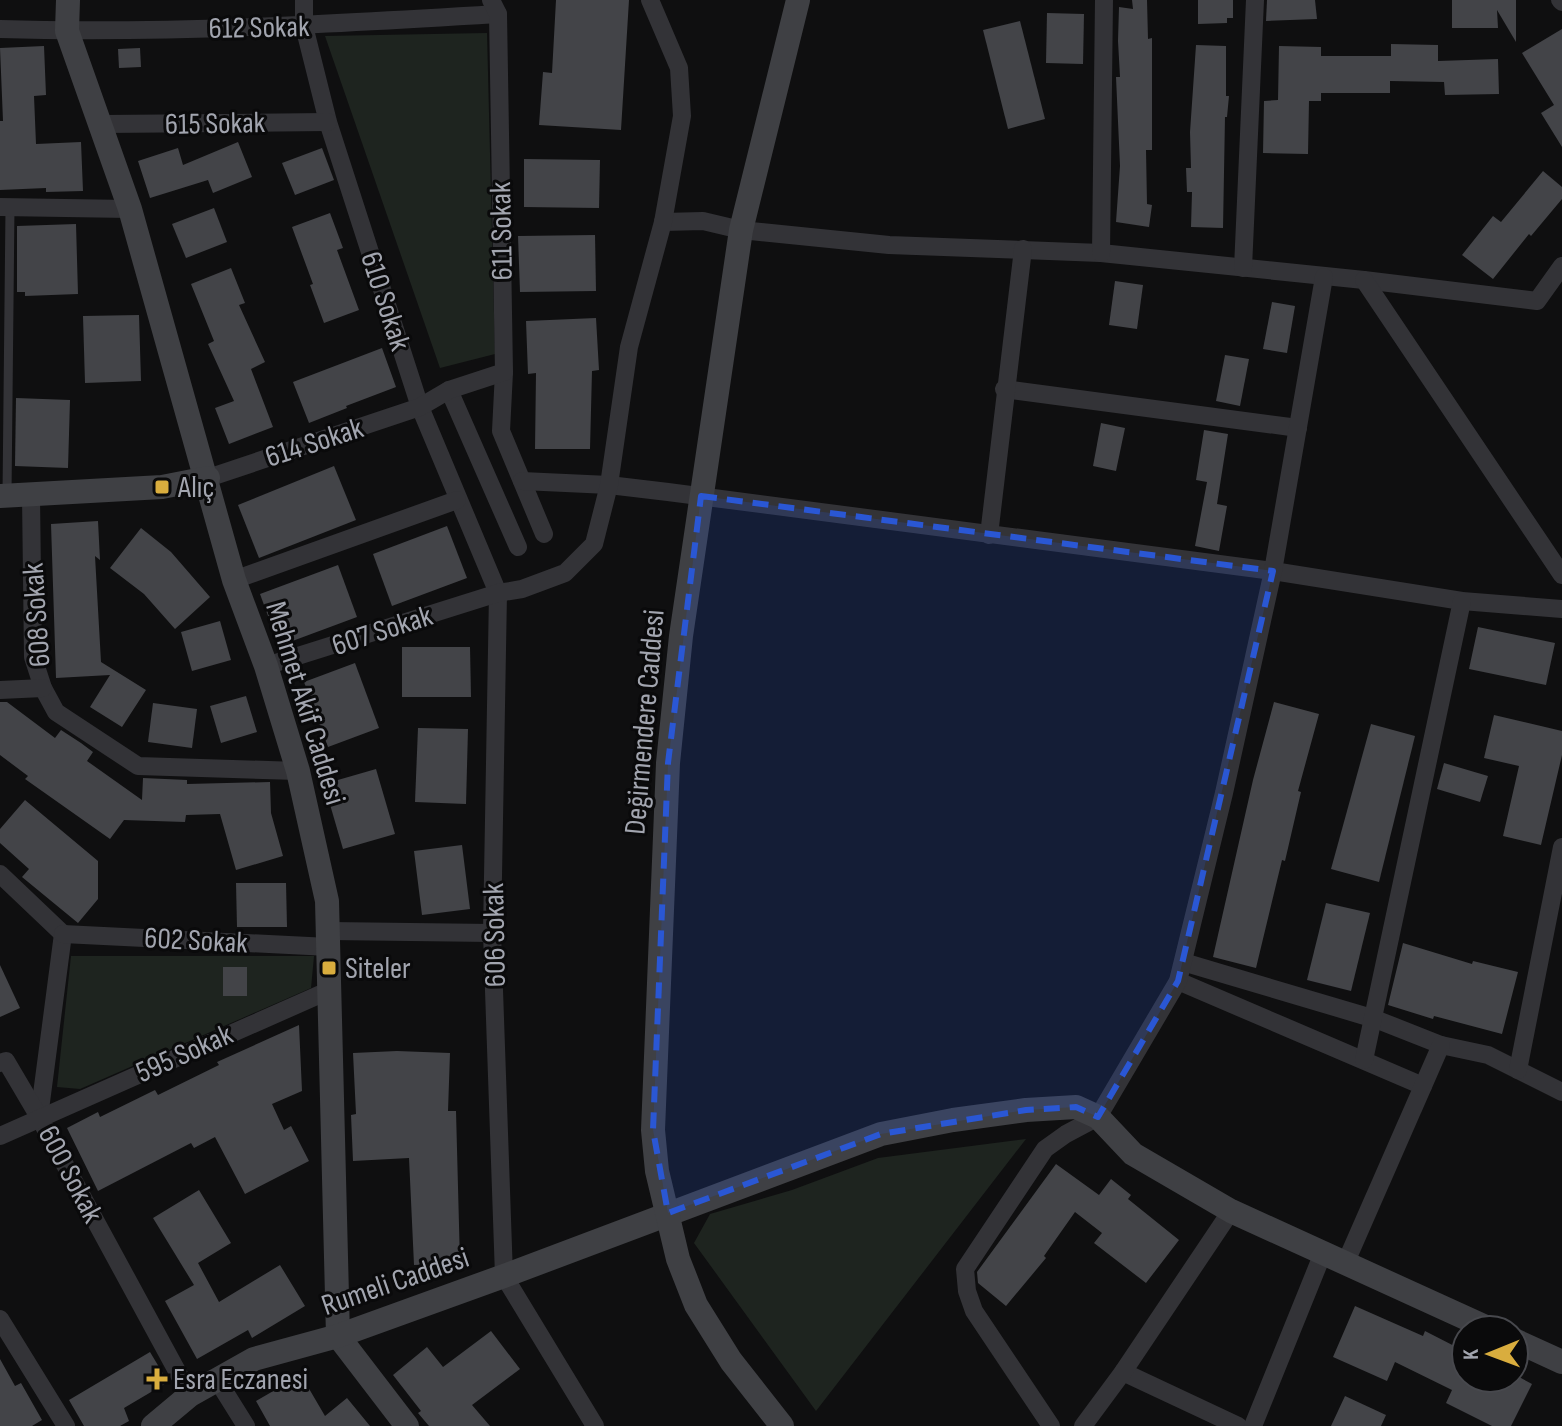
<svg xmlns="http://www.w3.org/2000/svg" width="1562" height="1426" viewBox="0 0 1562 1426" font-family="'Sofia Sans Condensed',sans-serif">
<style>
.green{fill:#1e241f}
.building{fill:#434448}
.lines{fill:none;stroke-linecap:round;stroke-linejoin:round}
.lane{stroke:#333337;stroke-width:9}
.street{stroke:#333337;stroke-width:18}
.secondary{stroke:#3f4044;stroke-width:24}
.marked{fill:#2a57d4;fill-opacity:0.2;stroke:#2a57d4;stroke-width:6;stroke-dasharray:16 10;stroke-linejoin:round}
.poi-dot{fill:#d9ad3e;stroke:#0a0a0b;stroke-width:3}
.labels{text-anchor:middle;stroke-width:6;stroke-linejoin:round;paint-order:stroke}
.street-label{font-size:30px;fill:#a2a5af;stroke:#0a0a0b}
.poi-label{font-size:30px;fill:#a2a5af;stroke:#0a0a0b;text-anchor:start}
</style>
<rect width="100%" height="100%" fill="#0f0f10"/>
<g class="green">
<path d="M487,33L495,354L440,368L325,36Z"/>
<path d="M71,956H314L311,988L80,1089L57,1087Z"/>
<path d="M1026,1139L816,1411L694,1243L710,1214L792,1190L878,1158Z"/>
</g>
<g class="building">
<path d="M556,0H629L621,130L539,125L543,72L552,73Z"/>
<path d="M1132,0H1147L1148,39L1152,38V150H1146L1147,204L1152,205L1149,227L1116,222L1120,166L1116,77H1120L1118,41L1119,7L1133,9Z"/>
<path d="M1198,0H1233V18H1227V23L1198,24Z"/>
<path d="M1267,0H1315L1317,19L1266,21Z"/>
<path d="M1452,0H1516V42L1497,10L1498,28H1452Z"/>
<path d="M1047,13L1084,14L1083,64L1046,63Z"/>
<path d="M1020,21L1045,119L1008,129L983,30Z"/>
<path d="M1562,29V147L1541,113L1554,105L1522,53Z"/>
<path d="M1391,44L1438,45V61L1498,59L1499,94L1445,95L1444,82L1390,81V93H1321V101H1309L1308,154L1263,153L1264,101L1278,100L1279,46L1321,47V56H1391Z"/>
<path d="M1196,45L1226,46V96H1229L1227,117H1225L1223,228L1191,227L1192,192H1187L1186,168H1191L1190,132Z"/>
<path d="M44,46L46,95L34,96L36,144L81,142L83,191L46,192V188L0,190V121H3L0,48Z"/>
<path d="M140,48L141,67L119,68L118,49Z"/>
<path d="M238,142L252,177L213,193L208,180L150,198L138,161L178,148L183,165Z"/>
<path d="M322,148L334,180L295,195L282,163Z"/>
<path d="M524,159L600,160L599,208L524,207Z"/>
<path d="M1543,171L1562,187V199L1531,236L1529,234L1493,279L1462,255L1493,216L1501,222Z"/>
<path d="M214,208L227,242L186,258L172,224Z"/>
<path d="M330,213L343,248L337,250L359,310L324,323L310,285L313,284L292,227Z"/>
<path d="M76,224L78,294L25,296V292H17V226Z"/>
<path d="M595,235L596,291L520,292L518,236Z"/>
<path d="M231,268L245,303L239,305L265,362L251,369L273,427L229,444L215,408L234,401L208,344L214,341L191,284Z"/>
<path d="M1115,281L1143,285L1137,329L1109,325Z"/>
<path d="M1272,302L1295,306L1287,353L1263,349Z"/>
<path d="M139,315L141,381L85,383L83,316Z"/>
<path d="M596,318L599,370L592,371L590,449H535L536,373L528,374L526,321Z"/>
<path d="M382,348L396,387L346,406L347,408L309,423L293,382Z"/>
<path d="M1225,355L1249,359L1240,406L1216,401Z"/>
<path d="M16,398L70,400L68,468L15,466Z"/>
<path d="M1101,423L1125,428L1116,471L1093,466Z"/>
<path d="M1204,430L1228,434L1217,504L1227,506L1219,551L1195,546L1207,482L1196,480Z"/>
<path d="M334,466L356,520L259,558L238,505Z"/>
<path d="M98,521L100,560L95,556L101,662L146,690L122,727L90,707L110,675L56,678L51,524Z"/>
<path d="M447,526L467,578L392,606L373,554Z"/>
<path d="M141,528L171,552L210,597L175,629L144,594L110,568Z"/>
<path d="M338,565L357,617L279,646L260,594Z"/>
<path d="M220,621L231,660L192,671L181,632Z"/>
<path d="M1478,627L1555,643L1546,685L1469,669Z"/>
<path d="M402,647H470L471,697H402Z"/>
<path d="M355,663L379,728L328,747L304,682Z"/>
<path d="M246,696L257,732L221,743L210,706Z"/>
<path d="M0,702H7L55,738L61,730L81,743L93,752L87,761L142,800L143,778L187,780V784L270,782L271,813L283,856L236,870L220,814L186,815L185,822L124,820L110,839L25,779L28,776L0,755Z"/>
<path d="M1274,702L1319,714L1298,791L1301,792L1285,861L1282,860L1256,968L1213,957L1253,780Z"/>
<path d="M153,703L197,709L192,748L148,742Z"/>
<path d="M1494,715L1562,731V755L1541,845L1503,836L1519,766L1484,758Z"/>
<path d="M1371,724L1415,736L1379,882L1331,869Z"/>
<path d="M418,728L468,729L466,804L415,802Z"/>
<path d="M1444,763L1488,776L1480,802L1437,789Z"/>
<path d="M376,769L395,834L343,849L324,784Z"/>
<path d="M25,800L98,861V899L78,923L22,877L29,869L0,843V829Z"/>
<path d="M462,845L470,909L422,915L414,851Z"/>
<path d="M236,883H286L287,927H237Z"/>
<path d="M1326,903L1370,913L1351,991L1307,980Z"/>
<path d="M1403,943L1472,964L1473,961L1518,972L1502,1034L1434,1016L1433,1019L1388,1005Z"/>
<path d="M0,965L20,1008L0,1017Z"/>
<rect x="223" y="967" width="24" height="29"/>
<path d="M299,1025L302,1091L272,1104L284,1130L291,1126L309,1161L245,1194L215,1137L194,1148L191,1143L98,1191L67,1128L98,1112L100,1117L155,1090L158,1095L219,1065L217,1062Z"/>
<path d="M397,1051L450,1053L448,1111H456L460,1263L414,1265L409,1158L353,1161L351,1115L356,1114L353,1053Z"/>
<path d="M1056,1164L1099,1195L1111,1179L1131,1195L1128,1199L1179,1240L1146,1283L1094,1243L1102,1233L1075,1212L1044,1256L1046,1258L1006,1306L978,1283L977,1272Z"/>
<path d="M199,1190L231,1243L198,1263L219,1302L280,1265L305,1306L252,1338L248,1330L197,1359L165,1301L194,1285L153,1218Z"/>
<path d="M1355,1306L1423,1336L1425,1331L1466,1352V1378H1521L1532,1384L1511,1426H1492L1446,1403L1452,1390L1395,1362L1387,1381L1333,1357Z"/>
<path d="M491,1331L520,1369L472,1405L490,1426H429L418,1413L421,1411L393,1375L427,1347L443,1367Z"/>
<path d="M150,1352L168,1382L124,1408L129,1421L120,1426H84L69,1400Z"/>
<path d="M0,1359L15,1386L21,1383L42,1420L32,1426H0Z"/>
<path d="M301,1375L325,1416L347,1398L370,1426H270L256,1401Z"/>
<path d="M1345,1396L1386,1415L1381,1426H1331Z"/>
</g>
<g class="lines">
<path class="lane" d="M7,495L10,207"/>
<g class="street">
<path d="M304,0V26L328,122L420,407L498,593L492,933L504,1276L595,1426"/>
<path d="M1560,0L1562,2"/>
<path d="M0,29C166,34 332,24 498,14"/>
<path d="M102,124L328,122"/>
<path d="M0,207L130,209"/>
<path d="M663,222L703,221L741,230L889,245L1101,253L1364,280L1537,301L1562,266"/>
<path d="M1101,253L1104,0"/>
<path d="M1243,268L1255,0"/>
<path d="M1364,280L1562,575"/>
<path d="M504,372L501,431L544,534"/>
<path d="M1004,389L1298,428"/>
<path d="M449,390L518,547"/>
<path d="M208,478L420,407L449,390L504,372L498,14L491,0"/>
<path d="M522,481L609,485L668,492L1273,571L1462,601L1562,609"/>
<path d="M31,496L33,657L43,688L56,712L138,766L298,771"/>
<path d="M989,535L1023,249"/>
<path d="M234,580L457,500"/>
<path d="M266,666L498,593L522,589L565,573L594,544L609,485L629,347L663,222L682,116L679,68L650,0"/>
<path d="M0,690L43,688"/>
<path d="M0,874L63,934"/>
<path d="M329,931L492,933"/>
<path d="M63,934L39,1117L190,1395"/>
<path d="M63,934L329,947"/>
<path d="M1183,962L1375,1019L1441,1045L1488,1055L1562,1092"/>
<path d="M1178,981L1423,1086"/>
<path d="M1364,1060L1462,601"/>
<path d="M0,1063L6,1061L39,1117"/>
<path d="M1518,1070L1562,847"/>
<path d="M0,1136L330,990"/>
<path d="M1345,1264L1441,1045"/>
<path d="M0,1319L66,1426"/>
<path d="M1123,1372L1238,1426"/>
<path d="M216,1378L246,1426"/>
<path d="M1051,1426L974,1311L967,1291L965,1269L1045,1149L1066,1134L1098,1117L1178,981L1224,793L1273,571L1324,277"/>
<path d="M1083,1426L1123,1372L1231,1211"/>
<path d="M1253,1426L1323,1253"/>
</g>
<g class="secondary">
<path d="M68,0L67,31L130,209L234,580L266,666L298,771L327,901L338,1336L407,1426"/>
<path d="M0,496L162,487L208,478"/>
<path d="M1514,1340L1562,1362"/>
<path d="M153,1426L190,1395L254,1359L338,1336L504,1276L881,1134L953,1120L1026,1110L1076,1107L1098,1117L1133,1154L1231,1211L1492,1330"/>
<path d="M782,1426L731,1361L696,1305L678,1259L657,1171L653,1130L668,763L681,636L741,230L798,0"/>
</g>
</g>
<path class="marked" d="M701,496L1273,571L1178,981L1098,1117L1076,1107L1026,1110L881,1134L668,1213L653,1130L668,763Z"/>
<g class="poi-dot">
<rect x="154" y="479" width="16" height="16" rx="4"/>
<rect x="321" y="960" width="16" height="16" rx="4"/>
<path d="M153 1367h8v8h8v8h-8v8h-8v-8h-8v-8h8z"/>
</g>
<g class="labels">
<g class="street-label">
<text transform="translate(259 27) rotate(-1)" y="10">612 Sokak</text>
<text transform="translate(215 123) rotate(-1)" y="10">615 Sokak</text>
<text transform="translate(501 231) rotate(-91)" y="10">611 Sokak</text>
<text transform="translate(386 301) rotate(72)" y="10">610 Sokak</text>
<text transform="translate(314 442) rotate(-18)" y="10">614 Sokak</text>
<text transform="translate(36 615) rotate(-94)" y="10">608 Sokak</text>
<text transform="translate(382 630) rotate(-18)" y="10">607 Sokak</text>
<text transform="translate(306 703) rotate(73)" y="10">Mehmet Akif Caddesi</text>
<text transform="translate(644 722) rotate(-85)" y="10">Değirmendere Caddesi</text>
<text transform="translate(494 935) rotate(-91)" y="10">606 Sokak</text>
<text transform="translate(196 940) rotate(3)" y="10">602 Sokak</text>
<text transform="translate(184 1053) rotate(-24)" y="10">595 Sokak</text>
<text transform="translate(71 1174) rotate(62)" y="10">600 Sokak</text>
<text transform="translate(395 1281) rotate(-19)" y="10">Rumeli Caddesi</text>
</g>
<g class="poi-label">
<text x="178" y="497">Alıç</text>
<text x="345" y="978">Siteler</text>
<text x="173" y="1389">Esra Eczanesi</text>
</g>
</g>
<g transform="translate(1490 1354) rotate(269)"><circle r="38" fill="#0a0a0b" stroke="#47484d" stroke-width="2"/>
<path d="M0-6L14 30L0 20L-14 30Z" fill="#d9ad3e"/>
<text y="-12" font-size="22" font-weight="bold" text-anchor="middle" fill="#a2a5af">K</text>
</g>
</svg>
